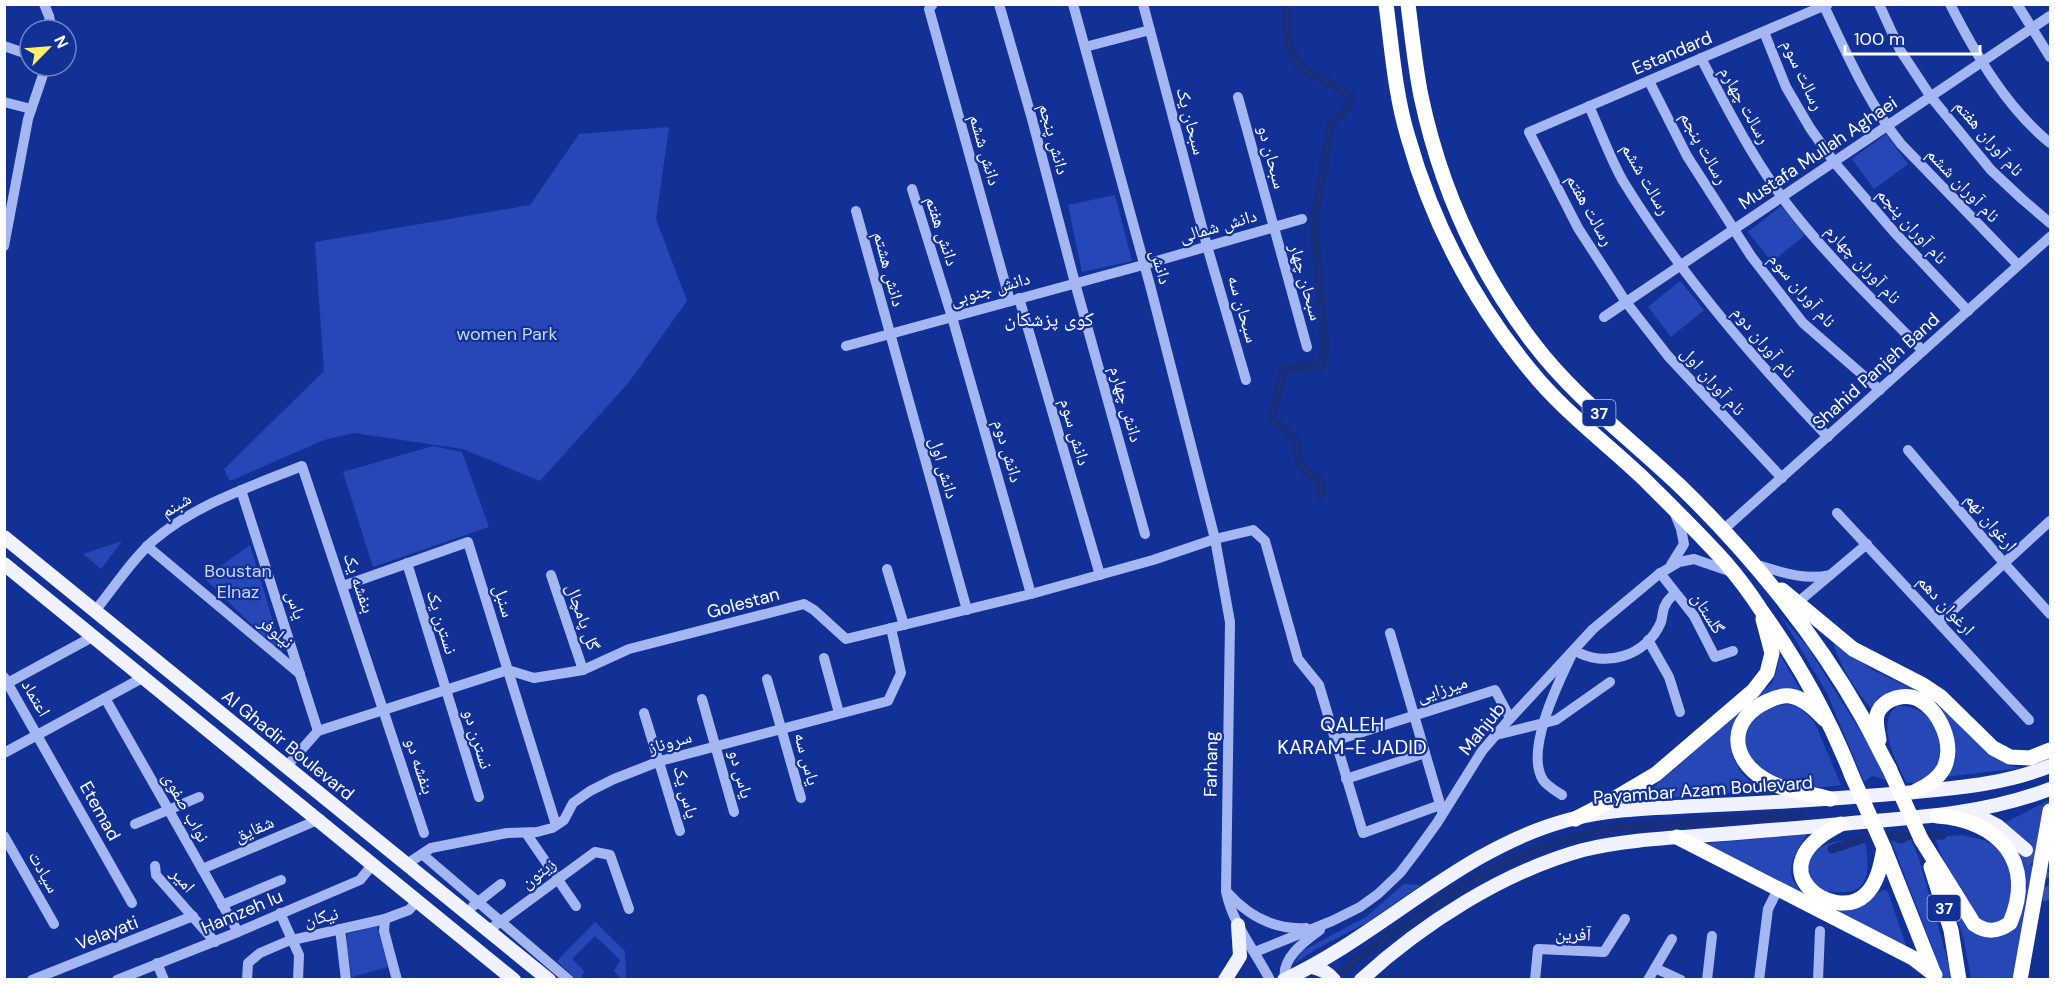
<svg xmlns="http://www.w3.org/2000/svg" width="2055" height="984" viewBox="0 0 2055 984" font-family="'DM Sans','Noto Naskh Arabic',sans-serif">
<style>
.green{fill:#2548b6}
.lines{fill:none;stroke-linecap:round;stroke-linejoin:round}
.canal{stroke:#182f7e;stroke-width:9}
.major-tunnel{stroke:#3650a7;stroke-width:14;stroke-dasharray:14 7;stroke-linecap:butt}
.minor{stroke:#a4b7f3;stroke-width:10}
.major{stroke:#f0f3ff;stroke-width:14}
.highway{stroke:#fff;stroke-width:15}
.highway-bridge{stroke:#fff;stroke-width:15}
.labels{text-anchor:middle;stroke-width:4.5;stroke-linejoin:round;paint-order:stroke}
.shield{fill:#123197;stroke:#b8c1e0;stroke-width:1.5}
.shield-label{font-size:16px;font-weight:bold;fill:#fff}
.street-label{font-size:18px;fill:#fff;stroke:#123197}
.park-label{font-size:18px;fill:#ccd8fd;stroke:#123197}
.neighbourhood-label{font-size:20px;fill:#fff;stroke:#123197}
</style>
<rect width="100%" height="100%" fill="#123197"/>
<g class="green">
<path d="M669,127L656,219L687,301L629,382L540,481L463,449L354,433L324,440L230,481L224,469L324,371L315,242L530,205L579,134Z"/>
<path d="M1886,134L1908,164L1874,189L1852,159Z"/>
<path d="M1115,195L1132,261L1082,272L1068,205Z"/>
<path d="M1781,206L1805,235L1772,262L1748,232Z"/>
<path d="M1680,281L1704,310L1671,337L1648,307Z"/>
<path d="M433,446L462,452L489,527L373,567L343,472Z"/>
<path d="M122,541L101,569L83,554Z"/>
<path d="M250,545L283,655L204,578Z"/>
<path d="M1781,616L1807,646L1880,762L1886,780L1872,776L1864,782L1827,693Z"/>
<path d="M1833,642L1873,670L1931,698L1993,756L2009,765L2021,768L1944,777L1946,722L1893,692L1879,697L1872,709C1856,691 1839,665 1833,642Z"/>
<path d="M1780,655L1801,691L1789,689L1773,692L1731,741C1730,763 1745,780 1763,790L1639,800L1772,683L1776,673Z"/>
<path d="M1789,704L1799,707L1814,721L1841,785C1826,787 1810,789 1795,785C1782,782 1754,768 1747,756C1738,739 1751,718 1767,709C1774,706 1782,705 1789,704Z"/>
<path d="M1898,706C1954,705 1951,793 1906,782C1897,764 1874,720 1898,706Z"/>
<path d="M2050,800V806L2040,824L2036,852L2024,839L2002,824Z"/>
<path d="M1807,834C1801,845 1790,859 1791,872C1792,894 1833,916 1853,909C1865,905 1873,893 1885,890L1888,892L1907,948L1702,844Z"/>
<path d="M1962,835L1984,840L1993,845L2000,851L2012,871L2011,911L2000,924L1983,922C1963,898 1944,867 1935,837Z"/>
<path d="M1910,837L1919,859L1949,965L1951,979H1941L1933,949L1891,840L1902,843Z"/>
<path d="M1853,839L1865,841C1869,860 1872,893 1844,892C1836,892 1828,893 1821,889C1804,878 1804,858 1821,847C1830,842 1842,840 1853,839Z"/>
<path d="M2013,842L2028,858L2033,869L2017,979H1971L1964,940L1953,904L1979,934L1987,938L1997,937L2019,919L2023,908L2027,885L2023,864Z"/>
<path d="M1404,884L1421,885L1368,922L1318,948L1295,963L1302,951L1366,917Z"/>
<path d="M595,922L625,951L626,979H621L614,971L620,960L595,936L572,959L584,971L581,979H576L557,961Z"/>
<path d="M377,926L388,967L352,977L347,948V934Z"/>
</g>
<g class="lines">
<g class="canal">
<path d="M1286,4C1286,27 1285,55 1305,70C1320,82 1336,82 1350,97L1349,106L1331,123L1314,222L1325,351L1320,366L1284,368L1271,418L1297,441C1296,458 1299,471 1317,477L1322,488L1320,495"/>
<path d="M1891,835L1901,839L1909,835"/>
<path d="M1929,835H1942"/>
<path d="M1832,849L1862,839"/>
<path d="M1330,980C1420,912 1504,845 1619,827L1801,815"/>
</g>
<path class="major-tunnel" d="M2026,850L2045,880L2050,900"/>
<g class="minor">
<path d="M44,4L49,16L52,30"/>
<path d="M933,4L929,9L1010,301"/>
<path d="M999,4L1032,119L1075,283L1145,534"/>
<path d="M1073,4L1151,289L1215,539L1230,622L1226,891C1232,923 1255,951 1270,980"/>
<path d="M1143,4L1207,246L1246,380"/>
<path d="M1879,4L1900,50L1931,97L1991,170L2022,199L2050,223"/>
<path d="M1950,4C1976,55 2006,107 2050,143"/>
<path d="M2017,4L2050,57"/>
<path d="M1824,6C1847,54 1868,103 1901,144L2018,265"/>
<path d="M1764,32L1786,87L1810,128L1834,162L1894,232L1968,311"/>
<path d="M4,46L30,55"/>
<path d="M1085,47L1150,30"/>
<path d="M1701,58C1730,114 1758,169 1798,218C1836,265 1881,308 1923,351"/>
<path d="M1649,81L1687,156L1751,256L1803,323L1880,390"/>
<path d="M1238,97L1307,347"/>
<path d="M4,102L31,109"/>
<path d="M1589,106C1600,130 1610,158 1623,181C1680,274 1752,358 1828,437"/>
<path d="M912,189L952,317L1031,594"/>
<path d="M856,211L967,610"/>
<path d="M4,246L28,119L46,66"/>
<path d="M1019,298L1100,575"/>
<path d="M1604,317L2050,16"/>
<path d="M846,346L1143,265L1302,219"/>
<path d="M1908,450L2004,563L2050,614"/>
<path d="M1782,478L1668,356L1626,302L1578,228L1529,132L1828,4"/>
<path d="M241,490L318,731"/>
<path d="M1837,513L2029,720"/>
<path d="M1723,530L2050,237"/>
<path d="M147,546L300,674"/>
<path d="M407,563L479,797"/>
<path d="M1754,564C1778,571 1804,581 1830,575"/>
<path d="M1671,565L1684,544L1681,529L1675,514"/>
<path d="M887,569L904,625"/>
<path d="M1660,573L1694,616L1715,657L1733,651"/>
<path d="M551,575L583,670"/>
<path d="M343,586L468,542L556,825"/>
<path d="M1797,603L1867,544"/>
<path d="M95,611C113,589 133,558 154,540C196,504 252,486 302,466L424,833"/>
<path d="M1940,622L2050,521"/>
<path d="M1390,633L1442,811"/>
<path d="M1648,640L1669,677L1680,712"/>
<path d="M824,658L839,713"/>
<path d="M4,677L132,903"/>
<path d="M767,679L801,798"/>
<path d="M4,685L94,636"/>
<path d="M105,698L238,932"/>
<path d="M702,699L734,812"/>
<path d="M644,713L680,831"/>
<path d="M1496,735L1556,720L1610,682"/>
<path d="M1334,741L1495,690L1510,718"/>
<path d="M4,753L144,677"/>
<path d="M286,767L318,731L508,670L534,678L583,670L629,649L804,604L814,610L846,639L1031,594L1153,560L1215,539L1253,530L1265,541L1298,659L1319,685L1363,833L1440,805"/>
<path d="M1346,779L1425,753"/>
<path d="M1562,795C1556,791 1547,786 1543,780C1524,750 1560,679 1574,650C1604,669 1647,656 1661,622C1662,619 1662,616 1663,612C1664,604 1669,599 1675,593"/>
<path d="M135,824L199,797"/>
<path d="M526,833L576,906"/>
<path d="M4,836L54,924"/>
<path d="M422,854L569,980"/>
<path d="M407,864L431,848L507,833L537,832L552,828L564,820L573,803L590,791L614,779L660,761L888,701L901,673L891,628"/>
<path d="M155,866L156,875L215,942"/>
<path d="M202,869L320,819"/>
<path d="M1226,891C1247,915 1274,930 1306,928"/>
<path d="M222,905L281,880"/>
<path d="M473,906L501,884"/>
<path d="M280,913L299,955L298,980"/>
<path d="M385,919L384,931L397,980"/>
<path d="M340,929L346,980"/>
<path d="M489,930L595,852L610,855L629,909"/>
<path d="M1255,952L1332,921L1360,907L1378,894L1400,873L1416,852L1437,823L1482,751L1506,723L1593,629L1659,574L1679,562L1694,559L1732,572"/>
<path d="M157,963L164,980"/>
<path d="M1655,968L1681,980"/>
<path d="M1285,979C1281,958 1305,941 1320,930"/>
<path d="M32,980L193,916"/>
<path d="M117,980L238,932L360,880L373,864"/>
<path d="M247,980L248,963L260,953L288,941L385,919L398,914L409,910L418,900"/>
<path d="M1535,980L1538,949L1604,952L1625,919"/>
<path d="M1648,980L1672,939"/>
<path d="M1707,980L1712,936"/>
<path d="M1759,980L1768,909L1778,889"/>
<path d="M1818,980L1820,931"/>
</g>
<g class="major">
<path d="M4,537L549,980"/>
<path d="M4,564L514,980"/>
<path d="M1969,811L1998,826L2026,850"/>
<path d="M1312,967C1321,969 1328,972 1334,980"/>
<path d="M1225,980L1240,956L1238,925"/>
<path d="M1284,980C1383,934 1460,849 1568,820C1607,809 1654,808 1695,806C1765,803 1834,799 1904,793C1954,788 2003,785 2050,766"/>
<path d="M1361,980C1422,924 1503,872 1583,850C1624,840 1668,838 1709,835C1761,831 1812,827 1863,822C1927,817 1990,812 2050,789"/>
</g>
<g class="highway">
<path d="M1386,4C1392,49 1395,94 1408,137C1432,222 1474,302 1530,370C1563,411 1606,443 1644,479C1671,506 1699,533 1725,562C1738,577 1750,593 1761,610C1799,663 1828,715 1852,776"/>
<path d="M1408,4C1412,35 1415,66 1421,96C1440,186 1478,271 1534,344C1575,398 1631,439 1680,486C1748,552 1814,632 1861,715C1871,732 1879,750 1889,768"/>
<path d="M1782,590L1853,649L1923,685L1941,697L1993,748L2010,757L2030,758L2050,750"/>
<path d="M1824,719C1815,709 1804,698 1790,696C1782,695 1774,698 1768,701C1729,718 1728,757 1764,779C1783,791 1808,792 1830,799"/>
<path d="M1879,740C1878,732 1874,720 1878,712C1885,698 1905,693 1918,699C1940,711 1955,744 1944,768C1938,779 1927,786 1916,791"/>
<path d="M1575,819L1612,800L1656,774L1753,691L1767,673L1772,653L1763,619"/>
<path d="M1841,824C1752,868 1834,924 1865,895C1878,883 1881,864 1884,848"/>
<path d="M1677,837L1913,958L1935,975"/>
<path d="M1921,839L1974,924C1987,933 1998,932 2010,923C2036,862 1999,820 1937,816"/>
<path d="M1884,848L1934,974"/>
<path d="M1931,867L1951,930L1959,980"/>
<path d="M2020,980L2050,811"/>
</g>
<g class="highway-bridge">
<path d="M1889,768L1921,839"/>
<path d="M1852,776L1884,848"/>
</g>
</g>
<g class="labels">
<g class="shield">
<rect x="1582.5" y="400" width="33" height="26" rx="4.5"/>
<rect x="1927.5" y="895" width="33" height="26" rx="4.5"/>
</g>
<g class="shield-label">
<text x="1599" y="419">37</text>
<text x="1944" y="914">37</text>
</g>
<g class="street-label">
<text transform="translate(1672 53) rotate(-23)" y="6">Estandard</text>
<text transform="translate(1803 75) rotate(65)" y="6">رسالت سوم</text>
<text transform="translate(1745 105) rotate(61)" y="6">رسالت چهارم</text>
<text transform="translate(1191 121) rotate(75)" y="6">سبحان یک</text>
<text transform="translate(1989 138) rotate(49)" y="6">نام آوران هفتم</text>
<text transform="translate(1054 139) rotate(75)" y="6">دانش پنجم</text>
<text transform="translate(1704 148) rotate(61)" y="6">رسالت پنجم</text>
<text transform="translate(985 150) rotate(74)" y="6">دانش ششم</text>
<text transform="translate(1818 153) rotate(-34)" y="6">Mustafa Mullah Aghaei</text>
<text transform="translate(1272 157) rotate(75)" y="6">سبحان دو</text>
<text transform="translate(1646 179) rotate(60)" y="6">رسالت ششم</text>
<text transform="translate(1963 185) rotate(46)" y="6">نام آوران ششم</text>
<text transform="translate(1590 210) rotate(61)" y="6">رسالت هفتم</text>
<text transform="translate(1218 226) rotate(-16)" y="6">دانش شمالی</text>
<text transform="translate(1912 226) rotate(48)" y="6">نام آوران پنجم</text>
<text transform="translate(942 231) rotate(72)" y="6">دانش هفتم</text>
<text transform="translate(1863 264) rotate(47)" y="6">نام آوران چهارم</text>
<text transform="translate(1161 267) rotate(74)" y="6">دانش</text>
<text transform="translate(889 269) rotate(75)" y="6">دانش هشتم</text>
<text transform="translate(1306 282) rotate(74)" y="6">سبحان چهار</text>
<text transform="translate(990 289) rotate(-16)" y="6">دانش جنوبی</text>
<text transform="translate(1802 290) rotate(49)" y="6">نام آوران سوم</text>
<text transform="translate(1243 309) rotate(74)" y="6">سبحان سه</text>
<text transform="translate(1764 342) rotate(50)" y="6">نام آوران دوم</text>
<text transform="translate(1876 371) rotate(-42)" y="6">Shahid Panjeh Band</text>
<text transform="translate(1713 381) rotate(48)" y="6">نام آوران اول</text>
<text transform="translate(1126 404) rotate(74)" y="6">دانش چهارم</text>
<text transform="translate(1075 432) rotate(74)" y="6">دانش سوم</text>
<text transform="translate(1008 451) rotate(74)" y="6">دانش دوم</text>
<text transform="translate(944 468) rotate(74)" y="6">دانش اول</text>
<text transform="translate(176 505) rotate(-31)" y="6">شبنم</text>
<text transform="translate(1991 522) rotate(50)" y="6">ارغوان نهم</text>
<text transform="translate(359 583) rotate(71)" y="6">بنفشه یک</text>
<text transform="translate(504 601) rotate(73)" y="6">سنبل</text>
<text transform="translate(743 603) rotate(-15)" y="6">Golestan</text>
<text transform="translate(296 605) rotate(72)" y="6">یاس</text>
<text transform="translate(1946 605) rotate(47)" y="6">ارغوان دهم</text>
<text transform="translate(1708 613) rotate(58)" y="6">گلستان</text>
<text transform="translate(583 617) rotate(71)" y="6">گل پامچال</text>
<text transform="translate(442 622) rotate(73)" y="6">نسترن یک</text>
<text transform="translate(276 632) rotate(40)" y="6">نیلوفر</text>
<text transform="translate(1442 689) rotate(-17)" y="6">میرزایی</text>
<text transform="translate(36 698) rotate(60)" y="6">اعتماد</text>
<text transform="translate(1482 729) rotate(-51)" y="6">Mahjub</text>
<text transform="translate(478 739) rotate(73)" y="6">نسترن دو</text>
<text transform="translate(670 742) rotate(-16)" y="6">سروناز</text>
<text transform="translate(288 745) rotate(39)" y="6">Al Ghadir Boulevard</text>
<text transform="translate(807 759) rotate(75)" y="6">یاس سه</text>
<text transform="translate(1211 764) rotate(-89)" y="6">Farhang</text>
<text transform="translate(420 766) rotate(72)" y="6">بنفشه دو</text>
<text transform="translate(741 774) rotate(75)" y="6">یاس دو</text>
<text transform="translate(1703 790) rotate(-4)" y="6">Payambar Azam Boulevard</text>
<text transform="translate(686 792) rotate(75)" y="6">یاس یک</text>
<text transform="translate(186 807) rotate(61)" y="6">نواب صفوی</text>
<text transform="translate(100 811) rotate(61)" y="6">Etemad</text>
<text transform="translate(254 829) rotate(-23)" y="6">شقایق</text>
<text transform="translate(44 872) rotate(61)" y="6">سیادت</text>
<text transform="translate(538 873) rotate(-37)" y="6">زیتون</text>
<text transform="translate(183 880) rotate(49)" y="6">امیر</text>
<text transform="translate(242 912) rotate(-23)" y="6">Hamzeh lu</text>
<text transform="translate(321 917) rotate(-13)" y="6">نیکان</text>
<text transform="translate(107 933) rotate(-21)" y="6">Velayati</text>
<text transform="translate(1573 934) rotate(2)" y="6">آفرین</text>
</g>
<g class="park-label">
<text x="507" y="340">women Park</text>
<text x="238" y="577">Boustan<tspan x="238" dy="21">Elnaz</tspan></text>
</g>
<g class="neighbourhood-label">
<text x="1049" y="326">کوی پزشکان</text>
<text x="1352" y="731">QALEH<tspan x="1352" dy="23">KARAM-E JADID</tspan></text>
</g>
</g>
<rect width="2055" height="984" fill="none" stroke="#ffffff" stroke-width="12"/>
<g transform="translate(48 48) rotate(65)"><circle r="28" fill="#123197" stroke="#7183c1" stroke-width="1.5"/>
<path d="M0-4.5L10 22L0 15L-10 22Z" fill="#fff266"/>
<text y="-9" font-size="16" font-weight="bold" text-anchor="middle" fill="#ffffff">N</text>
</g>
<path d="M1845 45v9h135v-9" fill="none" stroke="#ffffff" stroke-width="3"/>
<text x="1854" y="45" font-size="18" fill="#ffffff" stroke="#123197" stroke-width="4.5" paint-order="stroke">100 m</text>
</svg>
